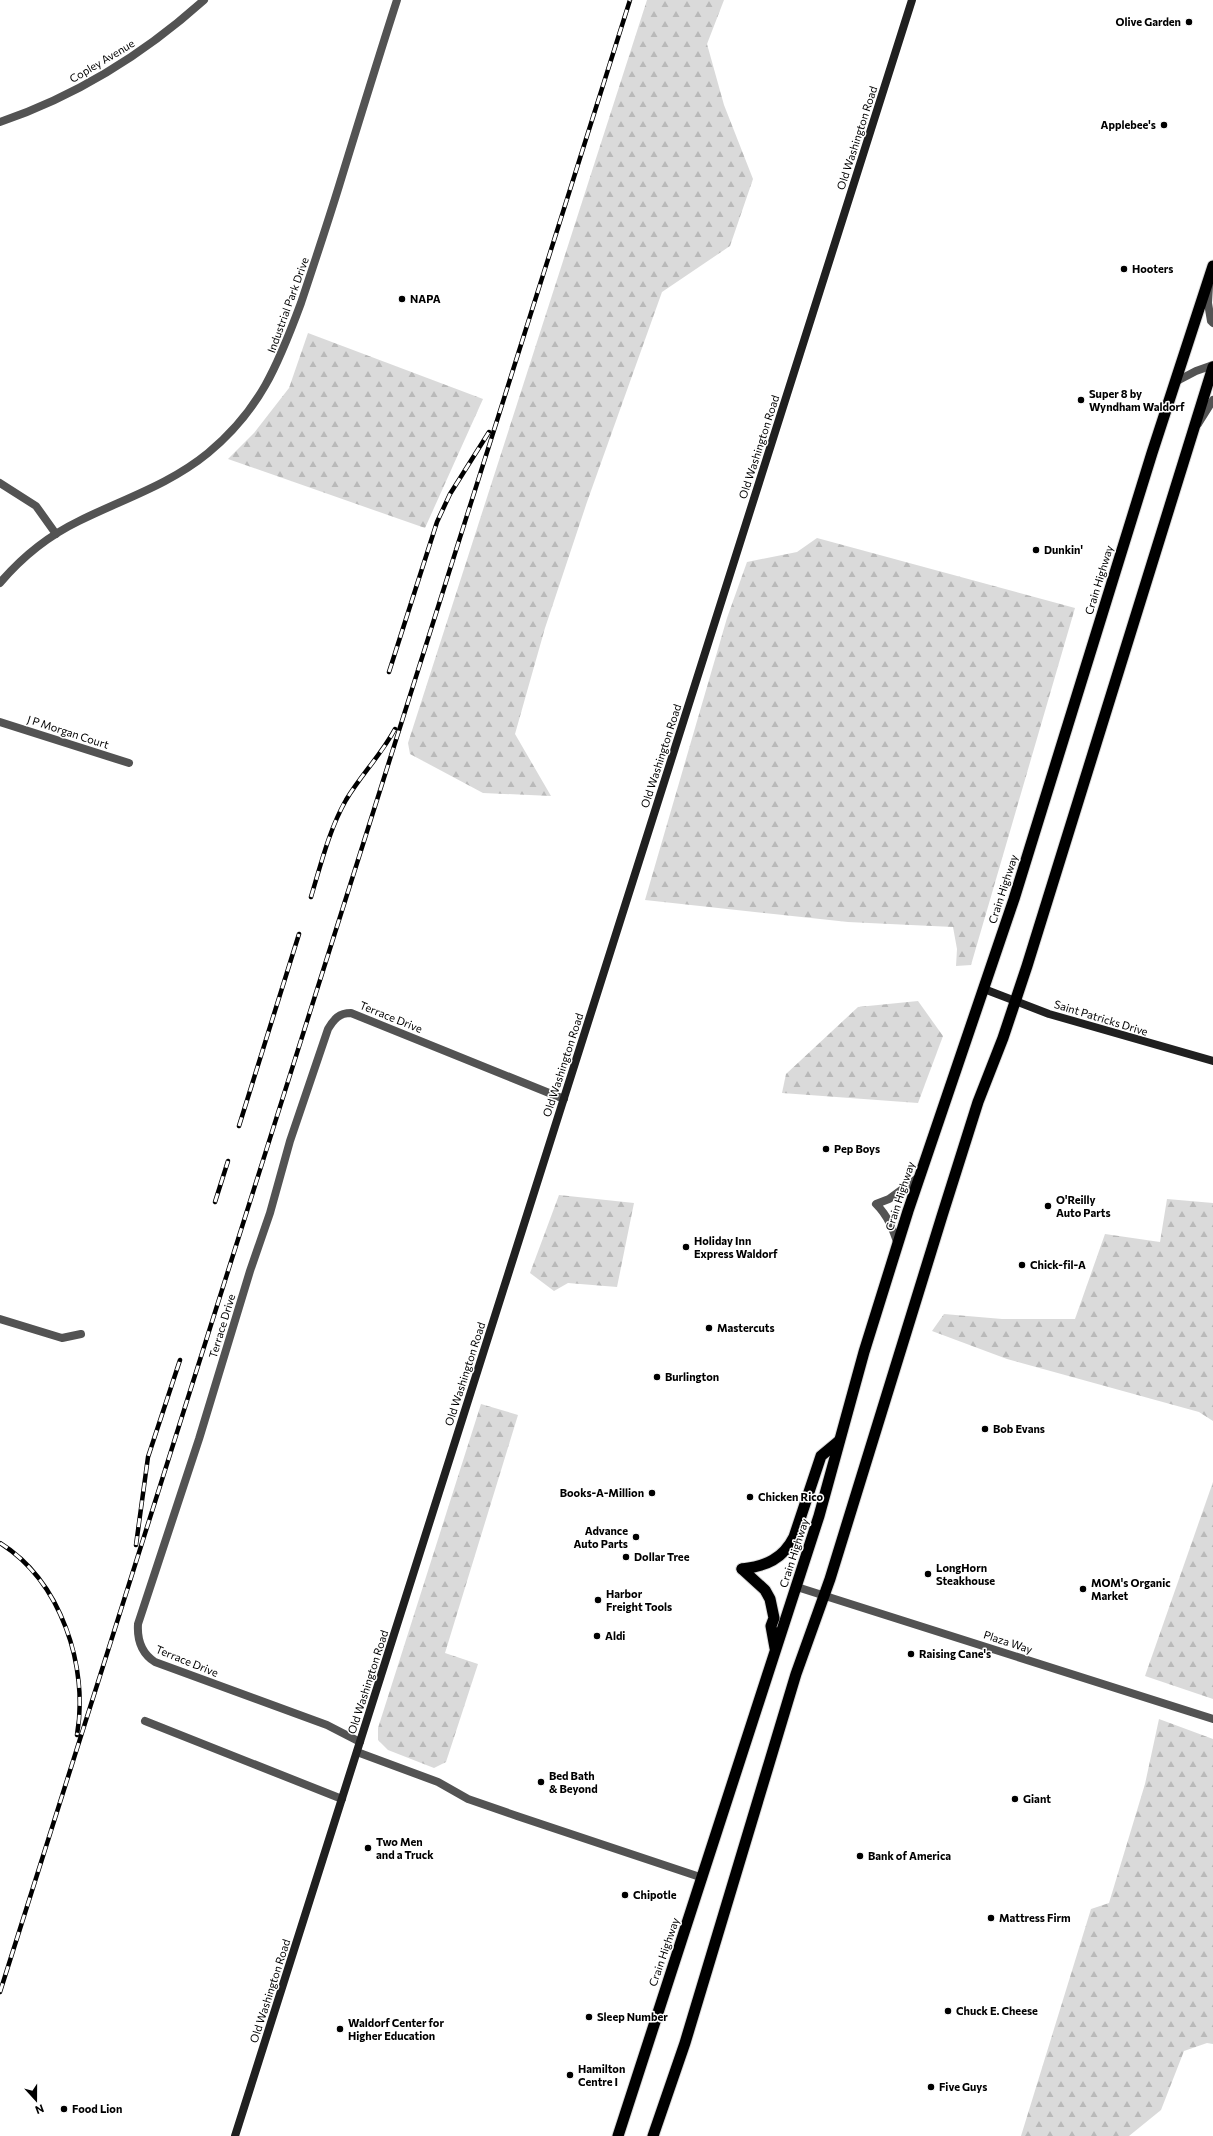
<svg xmlns="http://www.w3.org/2000/svg" width="1213" height="2136" viewBox="0 0 1213 2136" font-family="Commissioner,sans-serif">
<style>
.forest{fill:url(#forest-firs)}
.lines{fill:none;stroke-linecap:round;stroke-linejoin:round}
.trunk-casing{stroke:#dbdbdb;stroke-width:13}
.minor{stroke:#535353;stroke-width:8}
.tertiary{stroke:#535353;stroke-width:8}
.secondary{stroke:#202020;stroke-width:8}
.trunk{stroke:#000;stroke-width:11}
.rail-casing{stroke:#000;stroke-width:4.5}
.rail{stroke:#fff;stroke-width:3;stroke-dasharray:9;stroke-linecap:butt}
.poi-dot{fill:#000;stroke:#fff;stroke-width:1.5}
.labels{text-anchor:middle;stroke-width:3;stroke-linejoin:round;paint-order:stroke}
.poi-label{font-size:11px;font-weight:bold;fill:#000;stroke:#fff;text-anchor:start}
.street-label{font-size:11px;fill:#000;stroke:#fff}
</style>
<defs>
<pattern id="forest-firs" width="22" height="20" patternUnits="userSpaceOnUse"><rect width="22" height="20" fill="#dadada"/><path d="M5 1l3.5 6h-7zM16 11l3.5 6h-7z" fill="#b9b9b9"/></pattern>
</defs>
<rect width="100%" height="100%" fill="#fff"/>
<g class="forest">
<path d="M647,0H724L707,44L724,105L753,179L730,246L662,292L587,502L545,628L515,734L551,796L483,793L410,754L408,743Z"/>
<path d="M308,333L483,399L425,528L228,459L254,433L289,388Z"/>
<path d="M817,538L1075,608L971,965L956,966L957,949L953,927L848,922L645,900L727,618L747,562L797,552Z"/>
<path d="M918,1001L943,1036L918,1103L782,1093L786,1074L858,1007Z"/>
<path d="M559,1195L634,1203L617,1287L568,1283L554,1291L530,1273Z"/>
<path d="M1167,1199L1213,1203V1421L1199,1412L1007,1359L932,1331L944,1314L1002,1319H1075L1105,1234L1160,1242Z"/>
<path d="M481,1404L518,1415L445,1653L478,1664L446,1762L434,1768L388,1750L378,1740V1728Z"/>
<path d="M1213,1482V1699L1145,1676Z"/>
<path d="M1159,1719L1213,1739V2044L1207,2043L1184,2051L1161,2110L1129,2136H1021L1091,1909L1109,1903L1145,1784Z"/>
</g>
<g class="lines">
<g class="trunk-casing">
<g id="trunk">
<path d="M742,1569C766,1566 783,1559 794,1537L821,1456L839,1441"/>
<path d="M742,1569L765,1590L770,1599L774,1618L771,1626L775,1648"/>
<path d="M618,2136L819,1516L864,1352L908,1211L1014,899L1152,453L1213,266"/>
<path d="M653,2136L685,2043L796,1674L830,1579L942,1216L978,1102L1003,1038L1027,966L1213,367"/>
</g>
</g>
<g class="minor">
<path d="M1209,286L1208,303L1211,321L1213,323"/>
<path d="M1175,382L1196,371L1213,365"/>
<path d="M1198,424L1213,400"/>
<path d="M0,483L36,506L56,534"/>
<path d="M0,722L129,763"/>
<path d="M898,1245C893,1229 888,1216 876,1204L889,1199L919,1177"/>
<path d="M0,1319L62,1338L81,1334"/>
<path d="M145,1721L342,1799"/>
<path d="M360,1742L327,1725L155,1662C141,1653 137,1640 138,1624L199,1439L250,1271L270,1213L290,1141L328,1029C334,1019 339,1013 351,1013L564,1099"/>
<path d="M357,1752L438,1782L468,1799L517,1816L703,1878"/>
</g>
<g class="tertiary">
<path d="M0,122C76,96 144,54 204,0"/>
<path d="M0,583C22,557 48,536 79,521C123,499 169,485 208,453C260,410 278,365 301,303C314,264 327,225 339,186C358,124 377,62 397,0"/>
<path d="M797,1587L1213,1719"/>
</g>
<g class="secondary">
<path d="M984,989L1049,1014L1213,1061"/>
<path d="M235,2136L912,0"/>
</g>
<use href="#trunk" class="trunk"/>
<g class="rail-casing">
<g id="rail">
<path d="M389,672L437,522L450,494L489,432"/>
<path d="M311,897C321,864 329,830 346,800C361,775 381,755 395,729"/>
<path d="M239,1126L299,934"/>
<path d="M215,1202L228,1161"/>
<path d="M0,1543C61,1581 89,1667 77,1735"/>
<path d="M136,1545L148,1457L180,1360"/>
<path d="M0,1992L630,0"/>
</g>
</g>
<use href="#rail" class="rail"/>
</g>
<g class="poi-dot">
<circle cx="1189" cy="22" r="4"/>
<circle cx="1164" cy="125" r="4"/>
<circle cx="1124" cy="269" r="4"/>
<circle cx="402" cy="299" r="4"/>
<circle cx="1081" cy="400" r="4"/>
<circle cx="1036" cy="550" r="4"/>
<circle cx="826" cy="1149" r="4"/>
<circle cx="1048" cy="1206" r="4"/>
<circle cx="686" cy="1247" r="4"/>
<circle cx="1022" cy="1265" r="4"/>
<circle cx="709" cy="1328" r="4"/>
<circle cx="657" cy="1377" r="4"/>
<circle cx="985" cy="1429" r="4"/>
<circle cx="652" cy="1493" r="4"/>
<circle cx="750" cy="1497" r="4"/>
<circle cx="636" cy="1537" r="4"/>
<circle cx="626" cy="1557" r="4"/>
<circle cx="928" cy="1574" r="4"/>
<circle cx="1083" cy="1589" r="4"/>
<circle cx="598" cy="1600" r="4"/>
<circle cx="597" cy="1636" r="4"/>
<circle cx="911" cy="1654" r="4"/>
<circle cx="541" cy="1782" r="4"/>
<circle cx="1015" cy="1799" r="4"/>
<circle cx="368" cy="1848" r="4"/>
<circle cx="860" cy="1856" r="4"/>
<circle cx="625" cy="1895" r="4"/>
<circle cx="991" cy="1918" r="4"/>
<circle cx="948" cy="2011" r="4"/>
<circle cx="589" cy="2017" r="4"/>
<circle cx="340" cy="2029" r="4"/>
<circle cx="570" cy="2075" r="4"/>
<circle cx="931" cy="2087" r="4"/>
<circle cx="64" cy="2109" r="4"/>
</g>
<g class="labels">
<g class="poi-label">
<text x="1181" y="26" text-anchor="end">Olive Garden</text>
<text x="1156" y="129" text-anchor="end">Applebee's</text>
<text x="1132" y="273">Hooters</text>
<text x="410" y="303">NAPA</text>
<text x="1089" y="398">Super 8 by<tspan x="1089" dy="13">Wyndham Waldorf</tspan></text>
<text x="1044" y="554">Dunkin'</text>
<text x="834" y="1153">Pep Boys</text>
<text x="1056" y="1204">O'Reilly<tspan x="1056" dy="13">Auto Parts</tspan></text>
<text x="694" y="1245">Holiday Inn<tspan x="694" dy="13">Express Waldorf</tspan></text>
<text x="1030" y="1269">Chick-fil-A</text>
<text x="717" y="1332">Mastercuts</text>
<text x="665" y="1381">Burlington</text>
<text x="993" y="1433">Bob Evans</text>
<text x="644" y="1497" text-anchor="end">Books-A-Million</text>
<text x="758" y="1501">Chicken Rico</text>
<text x="628" y="1535" text-anchor="end">Advance<tspan x="628" dy="13">Auto Parts</tspan></text>
<text x="634" y="1561">Dollar Tree</text>
<text x="936" y="1572">LongHorn<tspan x="936" dy="13">Steakhouse</tspan></text>
<text x="1091" y="1587">MOM's Organic<tspan x="1091" dy="13">Market</tspan></text>
<text x="606" y="1598">Harbor<tspan x="606" dy="13">Freight Tools</tspan></text>
<text x="605" y="1640">Aldi</text>
<text x="919" y="1658">Raising Cane's</text>
<text x="549" y="1780">Bed Bath<tspan x="549" dy="13">&amp; Beyond</tspan></text>
<text x="1023" y="1803">Giant</text>
<text x="376" y="1846">Two Men<tspan x="376" dy="13">and a Truck</tspan></text>
<text x="868" y="1860">Bank of America</text>
<text x="633" y="1899">Chipotle</text>
<text x="999" y="1922">Mattress Firm</text>
<text x="956" y="2015">Chuck E. Cheese</text>
<text x="597" y="2021">Sleep Number</text>
<text x="348" y="2027">Waldorf Center for<tspan x="348" dy="13">Higher Education</tspan></text>
<text x="578" y="2073">Hamilton<tspan x="578" dy="13">Centre I</tspan></text>
<text x="939" y="2091">Five Guys</text>
<text x="72" y="2113">Food Lion</text>
</g>
<g class="street-label">
<text transform="translate(102 61) rotate(-31)" y="4">Copley Avenue</text>
<text transform="translate(857 138) rotate(-72)" y="4">Old Washington Road</text>
<text transform="translate(288 305) rotate(-70)" y="4">Industrial Park Drive</text>
<text transform="translate(759 447) rotate(-72)" y="4">Old Washington Road</text>
<text transform="translate(1099 580) rotate(-73)" y="4">Crain Highway</text>
<text transform="translate(68 732) rotate(18)" y="4">J P Morgan Court</text>
<text transform="translate(661 756) rotate(-72)" y="4">Old Washington Road</text>
<text transform="translate(1003 889) rotate(-72)" y="4">Crain Highway</text>
<text transform="translate(391 1017) rotate(22)" y="4">Terrace Drive</text>
<text transform="translate(1101 1018) rotate(17)" y="4">Saint Patricks Drive</text>
<text transform="translate(563 1065) rotate(-72)" y="4">Old Washington Road</text>
<text transform="translate(900 1196) rotate(-72)" y="4">Crain Highway</text>
<text transform="translate(222 1326) rotate(-73)" y="4">Terrace Drive</text>
<text transform="translate(465 1374) rotate(-72)" y="4">Old Washington Road</text>
<text transform="translate(794 1553) rotate(-72)" y="4">Crain Highway</text>
<text transform="translate(1008 1642) rotate(18)" y="4">Plaza Way</text>
<text transform="translate(187 1661) rotate(22)" y="4">Terrace Drive</text>
<text transform="translate(368 1682) rotate(-72)" y="4">Old Washington Road</text>
<text transform="translate(664 1952) rotate(-71)" y="4">Crain Highway</text>
<text transform="translate(270 1991) rotate(-72)" y="4">Old Washington Road</text>
</g>
</g>
<g transform="translate(36 2100) rotate(159)" stroke="#ffffff" stroke-width="3" paint-order="stroke">
<path d="M0-3L7 15L0 10L-7 15Z" fill="#000000"/>
<text y="-6" font-size="11" font-weight="bold" text-anchor="middle" fill="#000000">N</text>
</g>
</svg>
